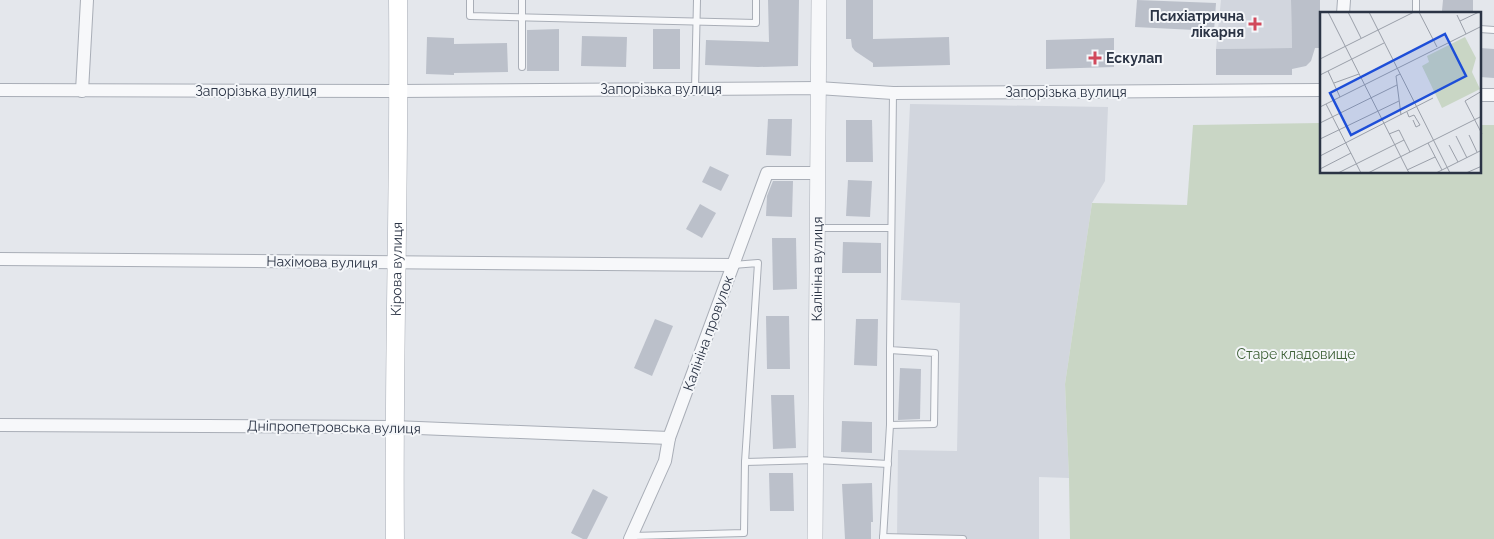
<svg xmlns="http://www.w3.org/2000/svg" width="1494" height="539" viewBox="0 0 1494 539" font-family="Raleway,sans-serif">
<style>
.built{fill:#d2d6de}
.green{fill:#c9d6c5}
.building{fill:#bbc0ca}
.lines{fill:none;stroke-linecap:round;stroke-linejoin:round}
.service-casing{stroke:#a9aeb7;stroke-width:8}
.minor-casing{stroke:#a9aeb7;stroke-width:14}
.tertiary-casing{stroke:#a9aeb7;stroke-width:16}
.secondary-casing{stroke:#a9aeb7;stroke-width:19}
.service{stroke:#f7f8fa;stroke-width:6}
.minor{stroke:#f7f8fa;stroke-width:12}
.tertiary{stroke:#f7f8fa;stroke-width:15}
.secondary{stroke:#fff;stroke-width:18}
.poi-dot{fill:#d1495b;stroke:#f4f6f9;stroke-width:2}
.labels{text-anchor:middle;stroke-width:4;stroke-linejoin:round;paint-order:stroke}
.poi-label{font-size:14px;font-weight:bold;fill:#2b3445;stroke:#f4f6f9;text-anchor:end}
.street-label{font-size:14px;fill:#2b3445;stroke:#f4f6f9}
.park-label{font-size:14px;fill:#3f6138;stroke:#f4f6f9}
.inset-road{fill:none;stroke:#9a9fa9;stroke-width:1}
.view{fill:#1d4ed8;fill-opacity:0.15;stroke:#1d4ed8;stroke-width:2.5}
.inset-edge{fill:none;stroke:#2b3445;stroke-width:2.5}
</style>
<rect width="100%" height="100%" fill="#e4e7ec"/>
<g class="built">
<path d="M1221,0H1291L1292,48L1216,49Z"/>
<path d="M910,104L1108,107L1105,181L1092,203L1065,384L1069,478L1039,477V539H897L898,450L957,451L960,303L901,300Z"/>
</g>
<path class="green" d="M1321,123L1322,172H1480V125H1494V539H1070L1069,478L1065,384L1092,203L1187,205L1193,125Z"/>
<g class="building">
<path d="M768,0H799L798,66L758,67L705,65L706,40L769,42Z"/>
<path d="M846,0H873V39L949,37L950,65L873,67V63L855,51L852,47L851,39H846Z"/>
<path d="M1137,0L1216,3L1214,31L1135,27Z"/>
<path d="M1291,0H1320V48H1315L1311,61L1306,66L1292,69V75H1216V49L1292,48Z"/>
<path d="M1443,0H1473V11H1442Z"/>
<path d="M559,29V71H527V30Z"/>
<rect x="653" y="29" width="27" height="40"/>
<path d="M582,36L627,37L626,67L581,66Z"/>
<path d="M427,37L454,38V44L507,43L508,72L454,73V75L426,74Z"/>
<path d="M1114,38V67L1046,69V40Z"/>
<path d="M1480,48L1494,49V78L1480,77Z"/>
<path d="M768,119H792L791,156L766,155Z"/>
<path d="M846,120H872L873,162H846Z"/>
<path d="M710,166L729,175L721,191L702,182Z"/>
<path d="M848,180L872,181L870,217L846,216Z"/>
<path d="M773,181H793L792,217L766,216L767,196Z"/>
<path d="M700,204L716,213L702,238L686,229Z"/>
<path d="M772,238H796L797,289L773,290Z"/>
<path d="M843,242L881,243V273H842Z"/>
<path d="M766,316H789L790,369H767Z"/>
<path d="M655,319L673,326L652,376L634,368Z"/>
<path d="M856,319H878L877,366L854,365Z"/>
<path d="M900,368L921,369L920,419L898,420Z"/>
<path d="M771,395H794L796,448L773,449Z"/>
<path d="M842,421L872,422V453L841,452Z"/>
<path d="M769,473H793L794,511H770Z"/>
<path d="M872,483L873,522H871V539H845L842,484Z"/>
<path d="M593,489L608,497L587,539H583L571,533Z"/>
</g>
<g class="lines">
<g class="service-casing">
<g id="service">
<path d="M470,0V16L756,23V0"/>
<path d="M522,0V67"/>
<path d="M1416,14V0"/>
<path d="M1480,29L1494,30"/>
<path d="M695,89L697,0"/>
<path d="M818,228H891"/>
<path d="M890,350V425"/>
<path d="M745,462L816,460L888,464"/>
<path d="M632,536L744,533L745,462L758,263L733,265"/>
<path d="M883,537L963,539"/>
<path d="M883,539L890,425L934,424L935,353L890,350L893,93"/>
</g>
</g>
<g class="minor-casing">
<g id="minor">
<path d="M1343,14L1344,0"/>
<path d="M0,90L399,91L818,88L893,93L1322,90"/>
<path d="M82,91L87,0"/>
<path d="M1480,95H1494"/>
<path d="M0,259L733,265"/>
<path d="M0,425L394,427L669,438"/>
<path d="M630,539L665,461L669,438L767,173H817"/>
</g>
</g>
<g class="tertiary-casing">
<g id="tertiary">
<path id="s1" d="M815,539L819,0"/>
</g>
</g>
<g class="secondary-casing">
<g id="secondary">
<path id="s2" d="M395,539C393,359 400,180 398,0"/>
</g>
</g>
<use href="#service" class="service"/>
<use href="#minor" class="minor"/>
<use href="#tertiary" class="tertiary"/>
<use href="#secondary" class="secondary"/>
</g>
<g class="poi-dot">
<path d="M1252.5 16.5h5v5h5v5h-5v5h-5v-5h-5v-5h5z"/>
<path d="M1092.5 50.5h5v5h5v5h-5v5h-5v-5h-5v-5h5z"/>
</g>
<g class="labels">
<g class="poi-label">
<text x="1244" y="21">Психіатрична<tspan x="1244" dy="16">лікарня</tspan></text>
<text x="1106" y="63" text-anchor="start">Ескулап</text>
</g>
<g class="street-label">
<text x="661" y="94">Запорізька вулиця</text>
<text x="256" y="96">Запорізька вулиця</text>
<text x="1066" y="97">Запорізька вулиця</text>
<text transform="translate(322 262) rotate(1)" y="5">Нахімова вулиця</text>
<text dy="5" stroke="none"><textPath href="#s1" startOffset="270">Калініна вулиця</textPath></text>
<text dy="5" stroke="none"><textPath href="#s2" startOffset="270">Кірова вулиця</textPath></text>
<text transform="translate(708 333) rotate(-70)" y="5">Калініна провулок</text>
<text transform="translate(334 427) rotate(1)" y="5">Дніпропетровська вулиця</text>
</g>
<g class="park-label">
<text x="1296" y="359">Старе кладовище</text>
</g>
</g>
<g transform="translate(1320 12)">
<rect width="161" height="161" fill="#e4e7ec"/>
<path d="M145,25L156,46L152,60L160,77L122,96L102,54L109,50L107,44Z" fill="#c9d6c5"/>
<path class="inset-road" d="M8,0L89,161M28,0L41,26M49,0L130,161M99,0L117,35M137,3L146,22M140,9L159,0M0,47L94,0M8,59L20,85M80,62L76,64L81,103M0,63L64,31M14,71L39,62M162,79L145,89L162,122M6,92L41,161M0,95L162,14M87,100L89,105L94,103L100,113L96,115L93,108M0,111L77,73M69,122L79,118L90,140M149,123L157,140M136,124L147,146M0,127L79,89M108,131L122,158M129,133L138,150M0,144L113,86M0,157L31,141M87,158L115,145M18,161L84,128M48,161L162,104M116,161L162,138M146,161L162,154"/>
<path class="view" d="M125,22L146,64L31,123L10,81Z"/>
<rect width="161" height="161" class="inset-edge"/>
</g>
</svg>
